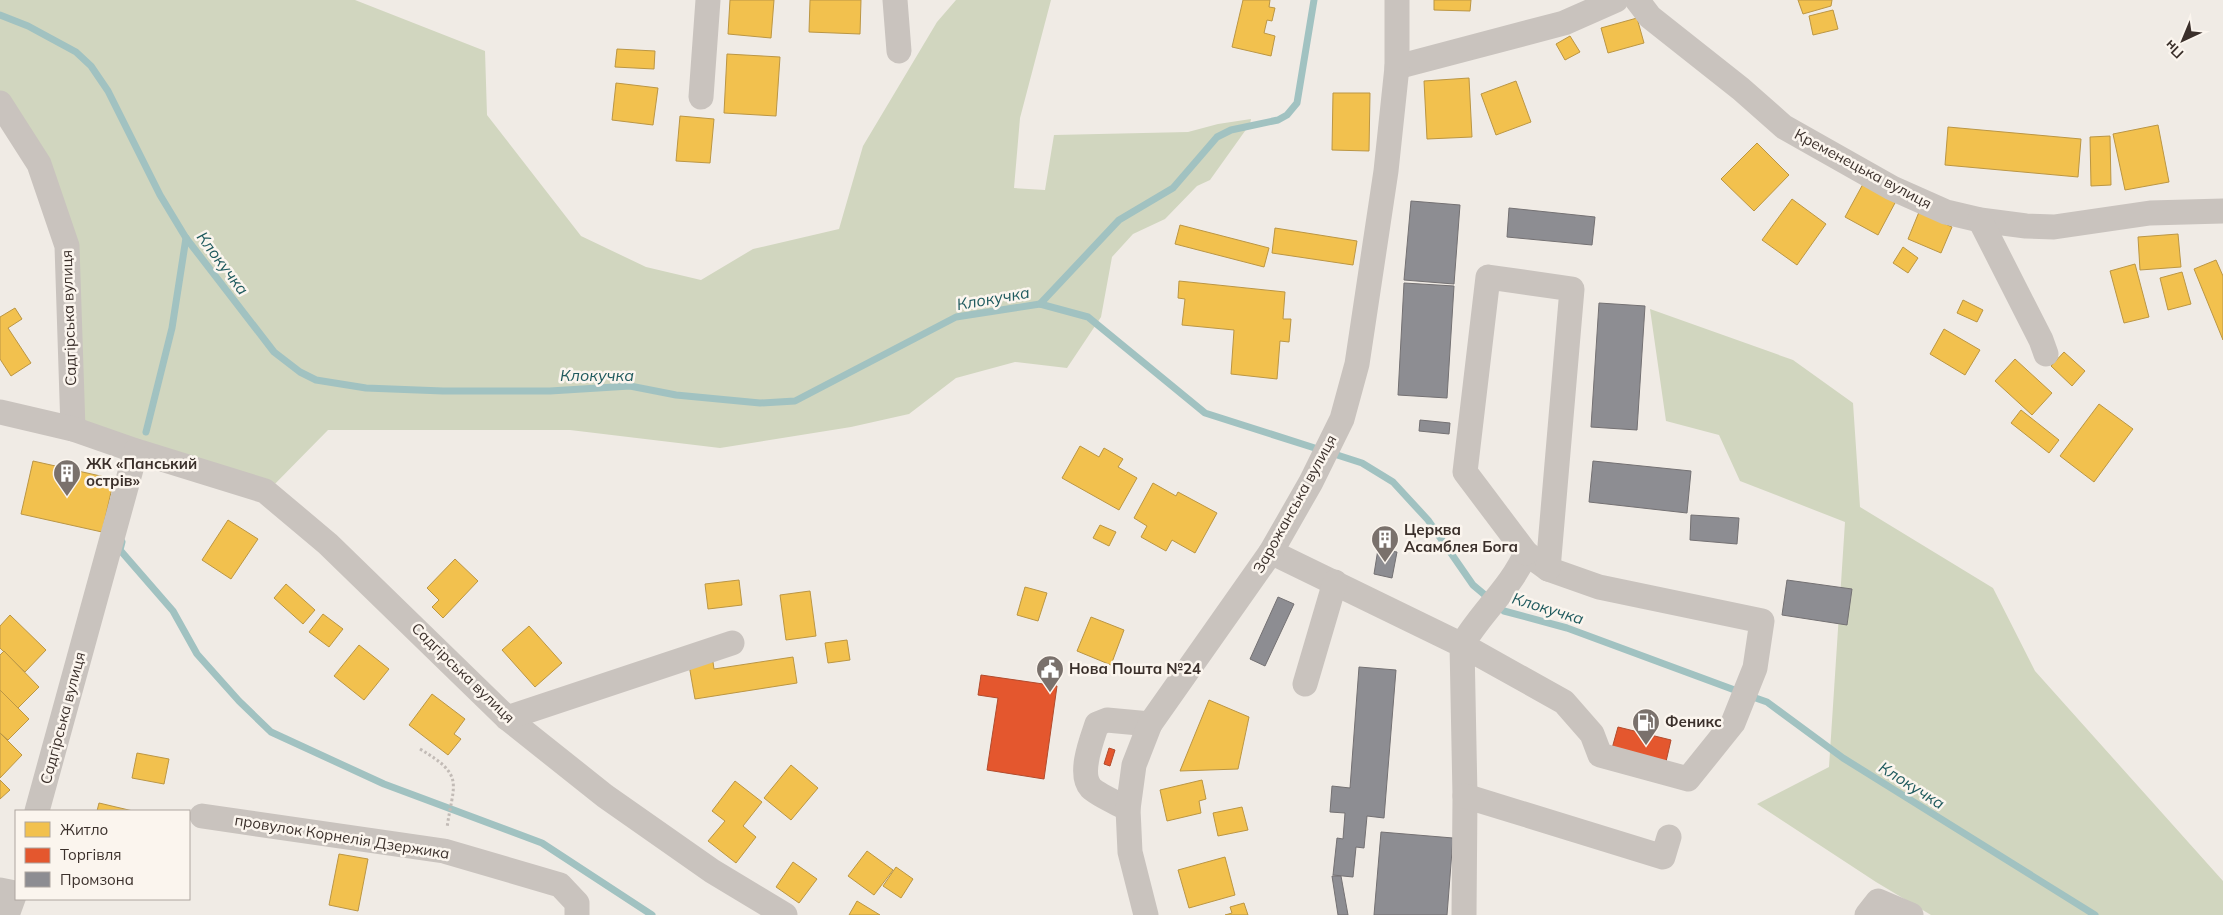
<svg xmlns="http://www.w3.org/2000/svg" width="2223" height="915" viewBox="0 0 2223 915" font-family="Mulish,sans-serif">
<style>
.green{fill:#d1d6bf}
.homes{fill:#f2c14e;stroke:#bb9644}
.shops{fill:#e4572e;stroke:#b14b2d}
.industry{fill:#8d8d92;stroke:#747173}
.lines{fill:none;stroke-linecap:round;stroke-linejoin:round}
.stream{stroke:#a1c2c1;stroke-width:7}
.path{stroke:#c2bbb6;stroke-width:3;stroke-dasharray:2.5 2.5;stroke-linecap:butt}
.minor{stroke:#c9c3be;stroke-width:25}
.labels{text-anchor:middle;stroke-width:5;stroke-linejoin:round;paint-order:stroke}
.street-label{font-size:15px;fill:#3b302b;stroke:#fbf5ee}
.poi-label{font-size:15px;font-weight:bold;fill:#3b302b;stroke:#fbf5ee;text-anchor:start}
.water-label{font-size:16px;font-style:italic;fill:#1f5a5e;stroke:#fbf5ee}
</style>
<rect width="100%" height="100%" fill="#f0ebe5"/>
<g class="green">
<path d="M0,0H355L485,51L487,115L581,236L646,267L701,280L753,249L839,229L863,146L937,22L956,0H1051L1020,118L1014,188L1045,190L1054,135L1188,132L1218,124L1251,119L1250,124L1210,180L1197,186L1165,219L1133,234L1112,257L1101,317L1067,368L1015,362L956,378L909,414L851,427L720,448L570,430H328L266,493L71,430L64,246L0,106Z"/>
<path d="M1650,309L1793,360L1853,403L1860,507L1993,588L2035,671L2223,881V915H1931L1876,882L1757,804L1829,767L1845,522L1740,481L1719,435L1666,421Z"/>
</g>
<g class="homes">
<path d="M730,0H774L771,38L728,34Z"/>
<path d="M810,0H861L860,34L809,32Z"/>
<path d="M1243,0H1270L1269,7L1275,8L1272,21L1267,20L1264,33L1275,36L1271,56L1232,47Z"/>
<path d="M1434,0H1471L1470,11L1434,10Z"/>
<path d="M1798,0H1832L1831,6L1803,14Z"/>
<path d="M1833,10L1838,29L1813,35L1809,16Z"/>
<path d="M1637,18L1644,43L1608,53L1601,28Z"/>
<path d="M1570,36L1580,52L1565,60L1556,44Z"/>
<path d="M617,49L655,51L654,69L615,67Z"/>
<path d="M727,54L780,57L776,116L724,113Z"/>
<path d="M1469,78L1472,137L1427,139L1424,81Z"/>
<path d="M1516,81L1531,122L1496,135L1481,94Z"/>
<path d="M616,83L658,88L653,125L612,120Z"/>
<path d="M1333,93H1370L1369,151L1332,150Z"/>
<path d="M680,116L714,119L710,163L676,161Z"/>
<path d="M2158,125L2169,182L2125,190L2113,134Z"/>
<path d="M1948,127L2081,139L2078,177L1945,165Z"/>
<path d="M2110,136L2111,185L2091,186L2090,137Z"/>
<path d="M1757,143L1789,175L1754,211L1721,179Z"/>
<path d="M1863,184L1896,201L1878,235L1845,217Z"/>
<path d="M1792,199L1826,224L1797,265L1762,240Z"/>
<path d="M1919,212L1952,227L1941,253L1908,239Z"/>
<path d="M1180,225L1269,248L1264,267L1175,244Z"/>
<path d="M1275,228L1357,241L1353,265L1272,253Z"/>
<path d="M2178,234L2181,267L2140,270L2138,237Z"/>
<path d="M1903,247L1918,258L1908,273L1893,263Z"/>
<path d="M2216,260L2223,276V340L2194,269Z"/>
<path d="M2135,264L2149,317L2124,323L2110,271Z"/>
<path d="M2182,272L2191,304L2168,310L2160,278Z"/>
<path d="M1179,281L1285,292L1283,319H1291L1289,342L1280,341L1277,379L1231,374L1234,330L1182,325L1185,299L1178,298Z"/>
<path d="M1963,300L1983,310L1977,322L1957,313Z"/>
<path d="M15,308L22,319L8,328L31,363L11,376L0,359V317Z"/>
<path d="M1944,329L1980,350L1965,375L1930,354Z"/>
<path d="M2064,352L2085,371L2072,386L2051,366Z"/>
<path d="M2015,359L2052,393L2032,415L1995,381Z"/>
<path d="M2099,404L2133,429L2094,482L2060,456Z"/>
<path d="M2021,410L2059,440L2049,453L2011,423Z"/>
<path d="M1080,446L1099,457L1104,448L1123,459L1118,467L1137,478L1119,510L1062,478Z"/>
<path d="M33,461L114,479L102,532L21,514Z"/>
<path d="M1153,483L1176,496L1178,492L1217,513L1195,553L1172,540L1166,551L1141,537L1147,526L1134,518Z"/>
<path d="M228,520L258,539L231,579L202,560Z"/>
<path d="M1100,525L1116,532L1109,546L1093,538Z"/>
<path d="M455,559L478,581L443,618L432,607L439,600L427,588Z"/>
<path d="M739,580L742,605L708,609L705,584Z"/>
<path d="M286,584L315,610L303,624L274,598Z"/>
<path d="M1025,587L1047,593L1038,621L1017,615Z"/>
<path d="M810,591L816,636L786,640L780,595Z"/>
<path d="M323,614L343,629L329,647L309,632Z"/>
<path d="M10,615L46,650L25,672L0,648V626Z"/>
<path d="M1091,617L1124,630L1111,665L1077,651Z"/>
<path d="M529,626L562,663L535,687L502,650Z"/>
<path d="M847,640L850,660L828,663L825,643Z"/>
<path d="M359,645L389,669L364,700L334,676Z"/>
<path d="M4,651L39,687L18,708L0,690V655Z"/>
<path d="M793,657L797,683L695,699L689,665L713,662L714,669Z"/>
<path d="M0,690L29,719L8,740L0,733Z"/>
<path d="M432,694L465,719L454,734L461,739L448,755L409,725Z"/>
<path d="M1209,700L1249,717L1238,769L1180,771Z"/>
<path d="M0,733L22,755L0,778Z"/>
<path d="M137,753L169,759L164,784L132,778Z"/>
<path d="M791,765L818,788L791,820L764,798Z"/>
<path d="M0,780L10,790L0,799Z"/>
<path d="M1202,780L1206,799L1199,801L1201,813L1167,821L1160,790Z"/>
<path d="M735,781L762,802L743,826L756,837L736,863L708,841L725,821L712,811Z"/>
<path d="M99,803L133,811H97Z"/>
<path d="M1242,807L1248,830L1218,836L1213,813Z"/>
<path d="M867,851L893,870L874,895L848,876Z"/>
<path d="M339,854L368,859L358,911L329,905Z"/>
<path d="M1225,857L1235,895L1189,908L1178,870Z"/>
<path d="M793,862L817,879L799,903L776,887Z"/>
<path d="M896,867L913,879L901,898L883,886Z"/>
<path d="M857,901L880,915H849Z"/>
<path d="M1244,903L1248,915H1225L1232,913L1230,907Z"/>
</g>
<g class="shops">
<path d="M981,675L1057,686L1044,779L987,770L998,698L978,695Z"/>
<path d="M1618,727L1671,740L1665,766L1611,752Z"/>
<path d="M1109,748L1115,750L1110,766L1104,764Z"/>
</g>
<g class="industry">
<path d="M1411,201L1460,205L1454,284L1404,280Z"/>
<path d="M1509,208L1595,217L1592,245L1507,237Z"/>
<path d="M1404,283L1454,286L1447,398L1398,395Z"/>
<path d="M1599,303L1645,306L1637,430L1591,427Z"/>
<path d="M1420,420L1450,423L1449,434L1419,431Z"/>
<path d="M1593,461L1691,471L1687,513L1589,502Z"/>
<path d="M1691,515L1739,518L1737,544L1690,540Z"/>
<path d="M1378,549L1397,552L1392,578L1374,574Z"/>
<path d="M1787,580L1852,589L1847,625L1782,615Z"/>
<path d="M1278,597L1294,604L1265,666L1250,659Z"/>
<path d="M1359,667L1396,670L1384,818L1367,816L1364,848L1356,847L1353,877L1333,875L1337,838L1343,839L1345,813L1330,812L1332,786L1350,788Z"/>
<path d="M1381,832L1453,838L1447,915H1374Z"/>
<path d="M1332,876H1341L1348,915H1338Z"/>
</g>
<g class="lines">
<g class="stream">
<path d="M0,15L28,26L76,52L91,66L108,91L160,195L186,238L274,352L300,372L316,380L366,388L443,391H550L630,386L676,395L760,403L795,401L956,317L1040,304L1088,317L1205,413L1321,450"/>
<path d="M1040,304L1119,220L1173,188L1217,137L1231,130L1278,120L1287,115L1297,103L1314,0"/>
<path d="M146,432L172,328L186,238"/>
<path d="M1331,453L1362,463L1393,482L1428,520L1473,585L1504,611L1567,628L1740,692"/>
<path d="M122,542L120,550L173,611L197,654L239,701L271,732L384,784L542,843L652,915"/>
<path d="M1750,696L1767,702L1843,758L2095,915"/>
</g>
<path class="path" d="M420,749C466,776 453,783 447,828"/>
<g class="minor">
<path d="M895,0L899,51"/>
<path d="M1637,0L1650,17L1741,89L1784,127L1892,188L1946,212L1980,220L2026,226L2054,227L2150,213L2223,211"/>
<path d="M1397,67L1564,23L1616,0"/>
<path d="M701,97L708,0"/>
<path d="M0,103L39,164L67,246L73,429"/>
<path d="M1980,220L2041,340L2046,354"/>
<path d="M0,412L73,429L136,451L265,491L328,544L507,718L605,796L712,871L785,915"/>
<path d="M1271,552L1462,645L1564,702L1592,734L1600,755L1688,779L1733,723L1755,668L1762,621L1599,587L1548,569L1526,553C1511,588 1481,612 1462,645L1465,796L1464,915"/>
<path d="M1526,553L1465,472L1488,277L1572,289L1548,569"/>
<path d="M1305,684L1335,582"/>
<path d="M507,718L732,643"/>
<path d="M1465,796L1663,857L1669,837"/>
<path d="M1128,809C1119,804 1098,795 1091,788C1078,774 1092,739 1097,724L1107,720L1150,724"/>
<path d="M37,811L136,451"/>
<path d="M202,816L444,851L560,885L577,903V915"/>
<path d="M0,890L15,893L7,915"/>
<path d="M1146,915L1130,852L1128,809L1134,765L1150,724L1271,552L1311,482L1342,419L1357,364L1386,171L1397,67V0"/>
<path d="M1867,915L1878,901L1911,915"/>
</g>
</g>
<defs>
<g id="building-pin" transform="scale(1.4375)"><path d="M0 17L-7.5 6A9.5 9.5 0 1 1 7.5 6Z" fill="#7a716c" stroke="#fbf5ee"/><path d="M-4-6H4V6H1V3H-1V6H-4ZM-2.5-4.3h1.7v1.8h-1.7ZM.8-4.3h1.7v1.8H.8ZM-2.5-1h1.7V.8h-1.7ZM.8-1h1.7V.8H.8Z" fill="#fff"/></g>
<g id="civic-pin" transform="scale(1.4375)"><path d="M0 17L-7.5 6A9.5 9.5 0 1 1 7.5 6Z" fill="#7a716c" stroke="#fbf5ee"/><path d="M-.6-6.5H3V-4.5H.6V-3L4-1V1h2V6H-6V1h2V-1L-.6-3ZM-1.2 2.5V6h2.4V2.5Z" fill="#fff"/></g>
<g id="fuel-pin" transform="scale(1.4375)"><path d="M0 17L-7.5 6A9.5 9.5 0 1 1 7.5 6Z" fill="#7a716c" stroke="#fbf5ee"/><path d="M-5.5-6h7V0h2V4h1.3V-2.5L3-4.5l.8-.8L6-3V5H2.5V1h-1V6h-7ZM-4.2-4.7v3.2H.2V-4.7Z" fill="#fff"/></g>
</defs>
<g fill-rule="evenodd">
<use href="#building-pin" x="67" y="473"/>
<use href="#building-pin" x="1385" y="539"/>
<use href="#civic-pin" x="1050" y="669"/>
<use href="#fuel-pin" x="1646" y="722"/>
</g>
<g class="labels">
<g class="street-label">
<text transform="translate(1863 169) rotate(28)" y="5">Кременецька вулиця</text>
<text transform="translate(69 318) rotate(-92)" y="5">Садгірська вулиця</text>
<text transform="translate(1295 504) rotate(-61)" y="5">Зарожанська вулиця</text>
<text transform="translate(463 673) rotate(44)" y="5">Садгірська вулиця</text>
<text transform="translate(63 718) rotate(-75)" y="5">Садгірська вулиця</text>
<text transform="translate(342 837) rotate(9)" y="5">провулок Корнелія Дзержика</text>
</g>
<g class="poi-label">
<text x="86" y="469">ЖК «Панський<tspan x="86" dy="17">острів»</tspan></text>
<text x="1404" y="535">Церква<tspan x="1404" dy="17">Асамблея Бога</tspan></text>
<text x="1069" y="674">Нова Пошта №24</text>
<text x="1665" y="727">Феникс</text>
</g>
<g class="water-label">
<text transform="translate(223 263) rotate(53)" y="6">Клокучка</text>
<text transform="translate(993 298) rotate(-10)" y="6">Клокучка</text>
<text x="597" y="381">Клокучка</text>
<text transform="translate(1548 608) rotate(17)" y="6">Клокучка</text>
<text transform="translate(1912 785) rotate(32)" y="6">Клокучка</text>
</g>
</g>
<rect x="15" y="810" width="175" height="90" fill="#fbf5ee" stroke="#aea6a0"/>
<rect x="25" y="822" width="25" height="15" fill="#f2c14e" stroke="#aea6a0"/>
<text x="60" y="835" font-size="15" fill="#3b302b">Житло</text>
<rect x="25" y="848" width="25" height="15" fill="#e4572e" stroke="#aea6a0"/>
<text x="60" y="860" font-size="15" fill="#3b302b">Торгівля</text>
<rect x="25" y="872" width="25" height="15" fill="#8d8d92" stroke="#aea6a0"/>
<text x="60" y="885" font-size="15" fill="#3b302b">Промзона</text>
<g transform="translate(2183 40) rotate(224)" stroke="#fbf5ee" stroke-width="4" paint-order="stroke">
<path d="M0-4L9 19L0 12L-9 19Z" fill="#3b302b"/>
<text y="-8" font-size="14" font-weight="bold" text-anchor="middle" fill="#3b302b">Пн</text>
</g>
</svg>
